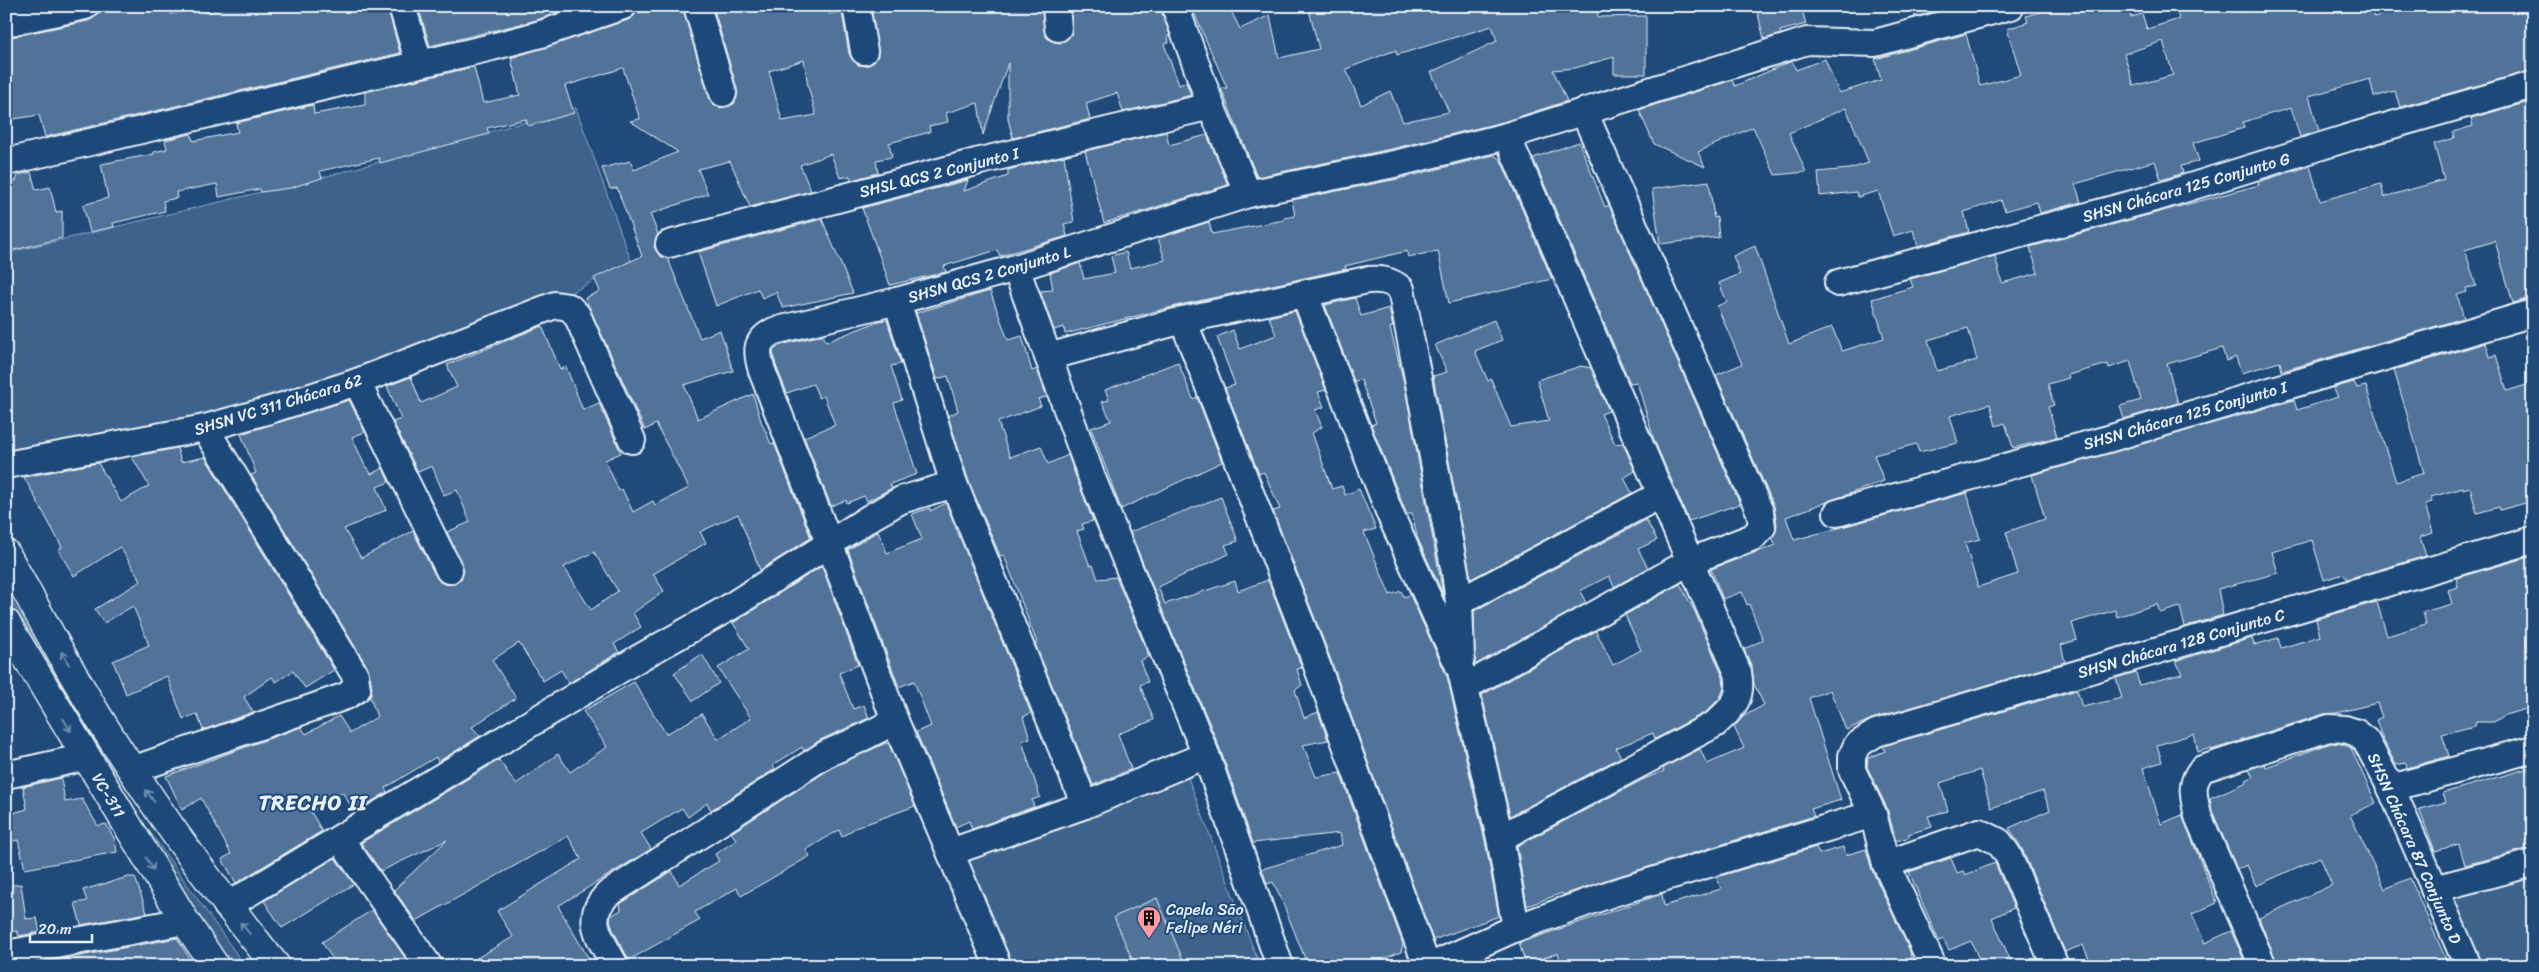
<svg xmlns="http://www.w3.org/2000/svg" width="2539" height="972" viewBox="0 0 2539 972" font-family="Sriracha,sans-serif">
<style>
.green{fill:#3c628c;stroke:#92aac2}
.building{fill:#517399;stroke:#e8f1f8;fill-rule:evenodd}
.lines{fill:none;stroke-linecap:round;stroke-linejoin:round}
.minor-casing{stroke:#e8f1f8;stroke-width:30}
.major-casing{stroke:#e8f1f8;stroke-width:31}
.minor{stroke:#1f4a7a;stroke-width:26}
.major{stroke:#1f4a7a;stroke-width:28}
.oneway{stroke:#6f8dac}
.labels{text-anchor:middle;stroke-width:4;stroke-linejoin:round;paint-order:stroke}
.street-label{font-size:16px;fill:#e8f1f8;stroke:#1f4a7a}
.poi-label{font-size:16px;fill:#e8f1f8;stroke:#1f4a7a;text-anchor:start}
.district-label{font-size:21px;font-weight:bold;letter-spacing:1px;fill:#e8f1f8;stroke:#1f4a7a}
</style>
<rect width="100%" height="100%" fill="#1f4a7a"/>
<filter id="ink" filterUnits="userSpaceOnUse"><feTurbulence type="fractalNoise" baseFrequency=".02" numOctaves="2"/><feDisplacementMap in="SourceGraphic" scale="10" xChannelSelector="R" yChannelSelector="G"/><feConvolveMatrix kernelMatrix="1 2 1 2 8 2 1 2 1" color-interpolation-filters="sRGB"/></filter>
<g filter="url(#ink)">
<g class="green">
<path d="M576,108L631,261L540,309L357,382L6,465V253L320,178Z"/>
<path d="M6,591L143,822L245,966H232L99,764L6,611Z"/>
<path d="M1187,775L1260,966H999L966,859Z"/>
<path d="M2533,875V966H2473L2450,912L2455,897Z"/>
</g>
<g class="building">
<path d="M100,6H139V10L170,6L171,14L203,8L204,13L234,6H387L400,53L45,137L39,115L14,119L6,88V38L88,21L95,17Z"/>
<path d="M418,6H576L537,20L430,46Z"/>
<path d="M663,6H682L709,97L713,104L720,108L734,104L737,97V89L713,6H827L829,14L842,12L849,54L858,65L866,66L873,63L878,56L871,6H1041L1046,36L1051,41L1059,43L1066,40L1072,34L1071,6H1160L1170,35L1168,36L1169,43L1164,44L1179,85L1186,82L1191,95L1123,112L1117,93L1086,103L1090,119L1013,138L1008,119V63L983,135L978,103L946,113L948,122L929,126L930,132L889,143L892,157L876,160L878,173L852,180L850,176L840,178L831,154L800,165L811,191L750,207L730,161L698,169L708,194L650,214L658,234L654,247L659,255L668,259L700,338L720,330L733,371L684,385L698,419L753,394L761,421L771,444L774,443L811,538L760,570L738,514L700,532L706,543L653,574L664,591L633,613L641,627L614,644L619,652L569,683L561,670L543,681L519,643L492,660L516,698L472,727L480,736L438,762L436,757L385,788L387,792L355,812L342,792L311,812L322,831L236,883L222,859L231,854L201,798L182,810L166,776L301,727L306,734L339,716L350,733L377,717L370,697L372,687L368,668L251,475L256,473L241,434L349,400L365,432L352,437L366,468H368L371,474L383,468L389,482L377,487L386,510L344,529L361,558L413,531L436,577L441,583L455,584L461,579L464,571L447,532L470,522L457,490L444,495L432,466L418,472L393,422L401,419L387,386L411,377L421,403L457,387L447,365L542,326L560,369L566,367L583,410L599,403L621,453L605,460L619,491L622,489L633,512L653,501L655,505L689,488L656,424L645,430L585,298L600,291L594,278L642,256L617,188L610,189L602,168L630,161L634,170L678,152L630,121L640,119L623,68L565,86L574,113L528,126L526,119L487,128L489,134L380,163L379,158L320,171L322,178L290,188L261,192L260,189L219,197L217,184L176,192L177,198L163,201L165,211L113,223L114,227L90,232L83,205L108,198L101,164L154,154V152L167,149L165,140L191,134L193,141L238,132L236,123L313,105L314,114L365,105V92L474,67L483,103L520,95L511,58L628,20L634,16L638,9V13ZM804,60L808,86L816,115L782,121L769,71ZM594,552L618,591L591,610L564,567Z"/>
<path d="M1191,6H1231L1229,7L1240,29L1270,15L1279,58L1319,49L1308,6H1597L1598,17L1646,16V74H1614V57L1575,68L1553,70L1567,101L1503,122L1391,149L1257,177L1221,88H1227ZM1492,26L1497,41L1431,72L1449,112L1403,122L1390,91L1361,105L1346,69L1396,50L1397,55Z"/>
<path d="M1756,6H1801L1806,24L1780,31L1781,34L1764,39Z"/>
<path d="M1912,6H1932L1934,12L1915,17Z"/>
<path d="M2062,6H2127L2131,17L2142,14L2147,29L2179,19L2175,6H2240L2242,12L2261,6H2371L2374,17L2410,6H2533V70L2400,107L2395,91L2374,97L2370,79L2309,96L2319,131L2300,137L2291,108L2243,122L2244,128L2193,143L2199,161L2181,166L2183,173L2161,180L2155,161L2075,184L2081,202L2040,213L2037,202L2005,211L2001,200L1964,212L1969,232L1918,246L1913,230L1893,236L1878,191L1858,197L1856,192L1820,196L1818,172L1849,169L1869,163L1846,108L1789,133L1806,172L1775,175L1753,127L1698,152L1705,167L1654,144L1639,110L1732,80L1735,86L1792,61L1796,70L1825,59L1839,93L1881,80L1875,59L1966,34L1980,86L2021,75L2007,29L2028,22L2026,16ZM2163,41L2173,75L2134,86L2124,54Z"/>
<path d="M2533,101V297L2513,303L2495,241L2465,250L2476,286L2466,288L2467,292L2457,295L2464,318L2282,371L2280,362L2241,373L2236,357L2226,361L2222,348L2167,364L2178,403L2124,419L2120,406L2141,400L2130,361L2109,368L2108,364L2068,375L2069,378L2048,384L2054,405L2048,407L2057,437L2013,448L2005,423L1996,426L1990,404L1950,416L1958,443L1919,452L1916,444L1874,455L1884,481L1786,517L1794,540L1967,493L1980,539L1965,543L1978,587L2018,574L2006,532L2045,519L2032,475L2294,400L2297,410L2338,397L2333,388L2354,382L2357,388L2366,386L2396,482L2424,473L2394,370L2486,343L2490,357L2496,355L2507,391L2533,383V501L2500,510L2499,507L2477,513L2470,488L2463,490V488L2431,497L2432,502L2425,504L2433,533L2420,537L2426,556L2346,579L2344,574L2324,580L2312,540L2272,552L2278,573L2218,589L2223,615L2185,627L2180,607L2160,613L2157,604L2117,617L2115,610L2072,623L2077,640L2061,645L2065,662L1872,719L1846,730L1830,690L1809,698L1841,800L1811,809L1814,816L1606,880L1563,895L1562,893L1527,906L1517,846L1642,780L1664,771L1663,768L1700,749L1707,764L1744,748L1734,727L1744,716L1764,705L1754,684L1752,667L1744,649L1763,640L1749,604L1747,605L1742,592L1723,599L1711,569L1776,545L1772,538L1777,525L1774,506L1716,375L1742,364L1717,306L1727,302L1719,283L1740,274L1733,256L1755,246L1789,344L1832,327L1842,351L1884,338L1872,299L1913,287L1910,279L1995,256L2002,283L2038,273L2030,247L2259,185L2258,182L2310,166L2320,201L2381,184L2384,197L2444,180L2434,144L2454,138L2453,132L2473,126L2471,118ZM1968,328L1977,360L1937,371L1928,340Z"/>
<path d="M1166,132L1169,145L1207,135L1228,185L1104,223L1085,151Z"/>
<path d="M1579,142L1605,207L1609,205L1740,504L1689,521L1654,440L1637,382L1630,383L1533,158Z"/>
<path d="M1494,155L1501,160L1552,279L1449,303L1438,251L1408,257L1407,251L1345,266L1346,269L1180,305L1065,334L1064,327L1054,330L1040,291L1053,290L1050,273L1080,263L1084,279L1115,273L1111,256L1126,252L1130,268L1165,260L1158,238L1209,222L1212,234L1284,220V218L1295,216L1292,200L1398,179Z"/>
<path d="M1064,156L1074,222L1064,224L1067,236L1000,256L997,250L944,266L946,272L890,285L862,208L968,180L964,191L1008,176V170Z"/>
<path d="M31,172L36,190L50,187L56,212L62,211V238L6,252V182L16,181L18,175Z"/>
<path d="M1709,181L1714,218L1717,217L1719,237L1660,244L1652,189Z"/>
<path d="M822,219L853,293L783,308L776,292L762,298L758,289L716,306L698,252Z"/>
<path d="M990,291L1008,340L1022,336L1032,371L1037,369L1047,397L1038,399L1041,406L998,422L1010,457L1041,446L1048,464L1068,455L1093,521L1082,524L1084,529L1077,531L1090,566L1093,565L1098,579L1116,577L1149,656L1140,661L1148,682L1140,685L1154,720L1118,734L1131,769L1093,785L1035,644L1037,643L1004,555L1000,556L968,479L948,416L958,411L948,376L937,379L916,313Z"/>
<path d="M1355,298L1361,316L1389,308L1393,327L1390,328L1404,382L1443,594L1417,537L1412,513L1407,515L1371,425L1376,423L1361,380L1354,381L1325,305Z"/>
<path d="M1295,311L1326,390L1318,392L1324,407L1315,410L1322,427L1312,433L1332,489L1342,486L1345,495L1359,489L1376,529L1364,532L1390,595L1401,591L1404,597L1410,595L1447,676L1485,841L1499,916L1433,940L1326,647L1273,511L1280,509L1264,472L1259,474L1225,388L1235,385L1217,337L1233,330L1240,349L1276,335L1269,317Z"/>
<path d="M887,320L901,364L891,366L902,400L894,403L917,474L890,484L892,488L867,501L864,496L847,503L846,500L831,506L804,437L835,425L824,396L819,398L813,384L787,393L776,366L773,351L780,345L823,335L826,342L879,321Z"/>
<path d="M1494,320L1502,340L1475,351L1488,381L1491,379L1511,427L1549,421L1537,380L1581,366L1591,368L1609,411L1601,414L1615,444L1623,443L1635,471L1624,478L1632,493L1471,579L1433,376L1447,372L1435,345Z"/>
<path d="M1178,362L1193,399L1197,397L1222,462L1121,509L1091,428L1111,421L1102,402L1109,400L1105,390Z"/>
<path d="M177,448L181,462L205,457L334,670L305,688L293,671L276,682L272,677L244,697L253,712L203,730L197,714L183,719L167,676L126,694L113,661L149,645L133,606L104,623L95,609L141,581L120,547L74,576L58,550L62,547L24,477L98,463L121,502L149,486L132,457Z"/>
<path d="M1221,497L1238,541L1225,545L1229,554L1158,587L1165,604L1235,581L1238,591L1268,580L1302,668L1297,669L1302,685L1295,690L1304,718L1318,712L1328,740L1303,745L1316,777L1340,773L1403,944L1401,952L1365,966H1308L1280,896L1273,882L1267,884L1262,869L1342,845L1340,833L1253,843L1220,749L1130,532Z"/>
<path d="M946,503L1031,713L1023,717L1030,738L1022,741L1040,797L1032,800L1034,807L972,829L969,821L956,827L916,732L931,726L914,681L899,687L848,550L878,531L887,553L922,539L912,514L930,508V511Z"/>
<path d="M1646,520L1657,540L1638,549L1648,568L1614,587L1609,576L1580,591L1586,603L1475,665L1474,611Z"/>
<path d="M2533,556V707L2505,715L2494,722H2476L2475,726L2442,734L2449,756L2407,768L2406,763L2396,765L2383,740L2376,720L2382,717L2377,703L2336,713L2324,714L2211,750V748L2198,752L2194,734L2157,745L2162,762L2143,768L2161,824L2182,815L2217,903L2192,914L2205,943L2231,931L2247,966H2092L2083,945L2065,952L2022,849L2009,828L2050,810L2043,791L1991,808L1980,770L1940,783L1948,811L1928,816L1932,827L1908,834L1910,837L1896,841L1887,808L1867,767L1868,758L1885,751L1883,746L2077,690L2082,707L2122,698L2116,678L2136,672L2139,685L2182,674L2176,661L2252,638L2254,645L2278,638L2281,648L2320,636L2316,619L2377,602L2387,636L2426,624L2423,612L2452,604L2448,590L2458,587L2456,578Z"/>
<path d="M822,566L858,665L839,673L853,709L864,705L869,718L820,740L804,751L802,747L773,765L775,769L711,810L707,803L688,817L682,808L641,833L651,849L558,906L593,966H463L513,937L497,911L581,859L568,836L416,921L394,890L447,840L381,871L361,843L499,760L516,784L558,754L570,772L607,747L583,711L634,682L666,734L702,714L718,739L751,718L718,668L749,649L733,623Z"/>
<path d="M1680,584L1695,612L1723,677L1724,688L1720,698L1706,712L1655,739L1653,733L1616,748L1621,757L1510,816L1482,695L1596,631L1613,665L1641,650L1625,615Z"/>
<path d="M702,654L719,683L693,701L674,673Z"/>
<path d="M886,743L889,744L915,806L855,828L842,837L839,830L806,850L810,856L741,896L737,888L695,912L700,920L629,960L613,930L610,920L611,916L621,910L620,904L672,871L679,885L719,861L715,854L737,840L731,833L833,767Z"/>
<path d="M2331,743L2342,744L2351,748L2376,803L2350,815L2385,889L2410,878L2449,966H2278L2259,918L2332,885L2320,857L2256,886L2247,865L2237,869L2212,811L2210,798L2247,782L2246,780L2253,777L2249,769L2265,764L2266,767Z"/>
<path d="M2533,767V838L2525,840L2526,849L2465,865L2459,844L2435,851L2419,809L2446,802L2443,793Z"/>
<path d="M61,778L65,802L82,799L98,826L106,824L115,840L117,852L25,869L18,840L6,843V815L27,809L23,787Z"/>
<path d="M1816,847L1819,854L1843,847L1846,855L1866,849L1872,870L1910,951L1912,966H1562L1558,953L1526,964L1519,943L1522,942L1662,894L1664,906L1721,889L1717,877Z"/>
<path d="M335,858L354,884L282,928L264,901Z"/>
<path d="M1951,858L1957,873L1963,871L1965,875L1995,863L2014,908L1992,918L2013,966H1982L1971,941L1949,950L1943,939L1939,941L1909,872Z"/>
<path d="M128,877H135L147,913L81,925L75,903L87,901L83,890Z"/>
<path d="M21,884L26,919L37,918L40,932L19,936L17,931L6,933V886Z"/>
<path d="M1157,898L1183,960L1171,966H1135L1114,917Z"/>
<path d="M372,910L411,966H337L322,942Z"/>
<path d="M177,938L194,966H26Z"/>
</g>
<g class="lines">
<g class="minor-casing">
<g id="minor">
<path d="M402,6L419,63"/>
<path d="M697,6L723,93"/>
<path d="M856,6L864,51"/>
<path d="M1056,6L1058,28"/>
<path d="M1175,6L1211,106L1248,194"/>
<path d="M6,23L85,6"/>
<path d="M6,162L492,47L541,34L623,6"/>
<path d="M669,244L976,162L1211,106"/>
<path d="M1016,268L1092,478L1206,755L1280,966"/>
<path d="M1838,283L2158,197L2357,135L2533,85"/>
<path d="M1304,293L1390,514L1461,671L1500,838L1516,928"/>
<path d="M897,301L954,484L1085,805"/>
<path d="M1183,320L1367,280C1381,279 1390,280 1401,289L1455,572L1459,602L1461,658"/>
<path d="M1048,357L1183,320L1312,652L1427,966"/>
<path d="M357,382L449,570"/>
<path d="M6,465L205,428L270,410L357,382L555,305L569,307L577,315L632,440"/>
<path d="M1837,513L2108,439L2533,313"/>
<path d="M1459,602L1660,495"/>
<path d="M1465,687L1691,561L1753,537L1762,527L1760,512L1584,112"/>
<path d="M132,770L346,696L357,689L355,675L205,428"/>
<path d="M6,775L86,757"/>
<path d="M2391,788L2533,749"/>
<path d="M1500,838L1715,724C1733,707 1743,699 1738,673L1507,136"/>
<path d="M340,839L429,966"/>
<path d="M951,852L1085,805L1206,755"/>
<path d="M1886,864L1979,832L1999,842L2008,855L2055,966"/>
<path d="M2434,889L2533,863"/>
<path d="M227,906L639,658L730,607L871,517L901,500L954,484"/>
<path d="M6,954L185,921"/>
<path d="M615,966C602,940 582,919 608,894L826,754L860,739L895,721"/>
<path d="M998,966L895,721L830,545L762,371C756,351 755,341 774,331L897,301L1016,268L1248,194L1394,164L1507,136L1807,41L1875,43L2011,6"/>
<path d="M1431,966L1516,928L1610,894L1873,814"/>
<path d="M1933,966L1886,864L1873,814L1852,770V756L1857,745L1876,733L2533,540"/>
<path d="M2263,966L2198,816C2194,797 2189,785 2202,769L2329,728L2345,729L2357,733L2366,741L2391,788L2468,966"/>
</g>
</g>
<g class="major-casing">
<g id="major">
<path d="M6,554C46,627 86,701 132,770C176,838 225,903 276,966"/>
<path d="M6,623L185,921L215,966"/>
</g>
</g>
<use href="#minor" class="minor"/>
<use href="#major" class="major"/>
</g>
<defs><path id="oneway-shaft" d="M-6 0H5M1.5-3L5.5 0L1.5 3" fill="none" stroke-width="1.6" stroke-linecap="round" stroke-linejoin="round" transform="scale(1.25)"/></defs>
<g class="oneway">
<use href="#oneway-shaft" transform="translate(65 658) rotate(-121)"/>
<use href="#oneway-shaft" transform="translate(67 725) rotate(59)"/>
<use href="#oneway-shaft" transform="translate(150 796) rotate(-125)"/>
<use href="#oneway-shaft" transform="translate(150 864) rotate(59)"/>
<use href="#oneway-shaft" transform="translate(245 928) rotate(-129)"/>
</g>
</g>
<defs>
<g id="building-pin" transform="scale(1.25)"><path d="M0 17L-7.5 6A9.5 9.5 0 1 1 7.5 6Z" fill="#ff9aa2" stroke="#1f4a7a"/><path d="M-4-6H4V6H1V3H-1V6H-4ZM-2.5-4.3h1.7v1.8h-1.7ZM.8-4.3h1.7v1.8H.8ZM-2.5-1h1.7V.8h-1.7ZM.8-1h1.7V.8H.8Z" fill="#111"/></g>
</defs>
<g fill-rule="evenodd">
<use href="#building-pin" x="1149" y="918"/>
</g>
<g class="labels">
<g class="street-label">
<text transform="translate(939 172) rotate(-14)" y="6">SHSL QCS 2 Conjunto I</text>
<text transform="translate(2186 187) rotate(-16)" y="6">SHSN Chácara 125 Conjunto G</text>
<text transform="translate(989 274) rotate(-16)" y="6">SHSN QCS 2 Conjunto L</text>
<text transform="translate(278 404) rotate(-17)" y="6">SHSN VC 311 Chácara 62</text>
<text transform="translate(2185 415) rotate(-16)" y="6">SHSN Chácara 125 Conjunto I</text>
<text transform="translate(2181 643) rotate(-16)" y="6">SHSN Chácara 128 Conjunto C</text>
<text transform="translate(109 795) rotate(59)" y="6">VC-311</text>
<text transform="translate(2415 848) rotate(66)" y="6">SHSN Chácara 87 Conjunto D</text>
</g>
<g class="poi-label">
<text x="1166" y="915">Capela São<tspan x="1166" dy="18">Felipe Néri</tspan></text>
</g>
<g class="district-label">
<text x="313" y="810">TRECHO II</text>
</g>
</g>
<rect width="2539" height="972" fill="none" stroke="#1f4a7a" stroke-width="25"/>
<rect x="12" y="12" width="2514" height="947" fill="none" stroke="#e8f1f8" stroke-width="2" filter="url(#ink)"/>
<path d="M30 934v8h62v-8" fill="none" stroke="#e8f1f8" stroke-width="2.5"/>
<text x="38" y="934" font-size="15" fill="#e8f1f8" stroke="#1f4a7a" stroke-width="4" paint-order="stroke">20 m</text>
</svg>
